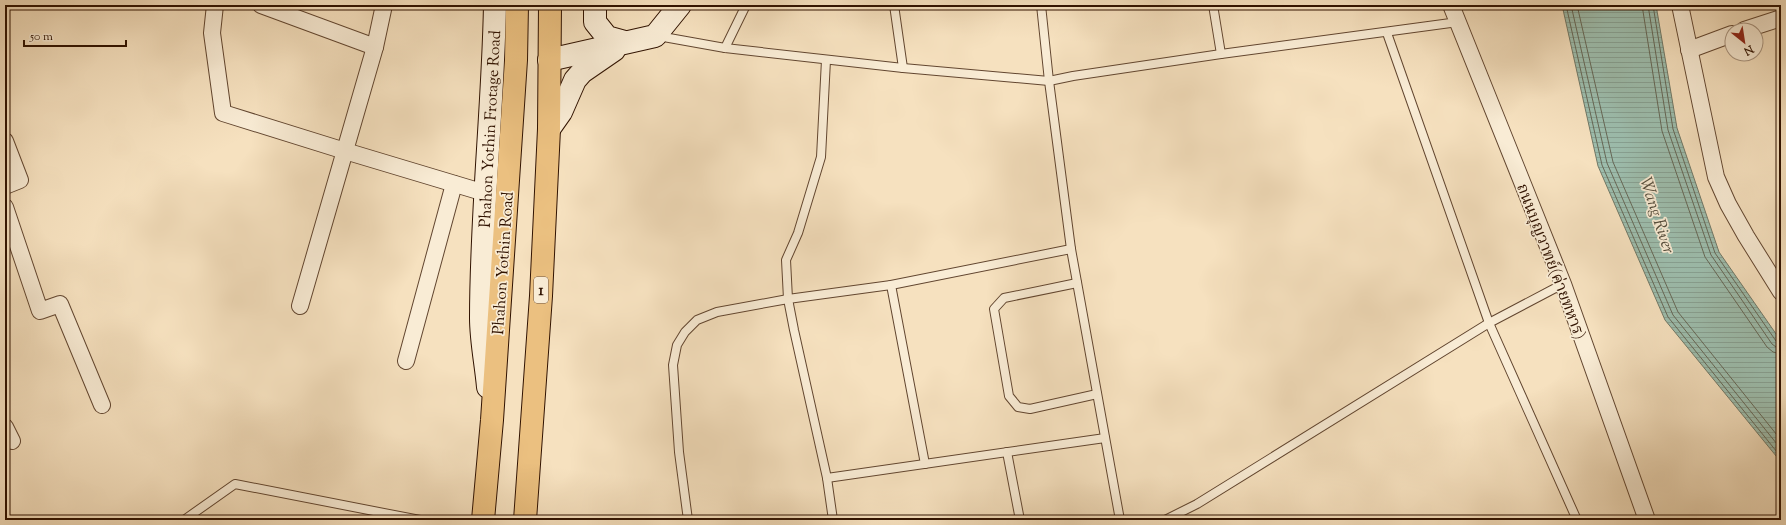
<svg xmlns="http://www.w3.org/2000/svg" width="1786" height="525" viewBox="0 0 1786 525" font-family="'Sorts Mill Goudy','Noto Serif Thai',serif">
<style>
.water{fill:url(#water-rules);stroke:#717968}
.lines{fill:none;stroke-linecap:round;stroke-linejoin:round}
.shore{stroke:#666857;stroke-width:1}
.service-casing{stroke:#624630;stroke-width:10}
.minor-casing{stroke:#624630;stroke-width:18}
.secondary-casing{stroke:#301200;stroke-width:24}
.trunk-casing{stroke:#301200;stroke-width:24}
.service{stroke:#f9ecd5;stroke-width:8}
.minor{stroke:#f9ecd5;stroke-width:16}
.secondary{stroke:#f9ecd5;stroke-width:22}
.trunk{stroke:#ebc080;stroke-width:22}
.labels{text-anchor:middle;stroke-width:3.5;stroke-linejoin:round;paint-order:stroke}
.shield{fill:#f9ecd5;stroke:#6c5340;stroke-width:1}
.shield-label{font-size:15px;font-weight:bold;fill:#301200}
.street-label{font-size:16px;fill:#301200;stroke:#f9ecd5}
.water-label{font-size:17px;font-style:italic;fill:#564e3d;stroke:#f9ecd5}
</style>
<defs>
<pattern id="water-rules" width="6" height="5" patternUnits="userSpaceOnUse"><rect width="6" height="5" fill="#9dbeae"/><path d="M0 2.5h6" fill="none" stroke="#88a294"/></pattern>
</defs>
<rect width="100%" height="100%" fill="#f6e1bf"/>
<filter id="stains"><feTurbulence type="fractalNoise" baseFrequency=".005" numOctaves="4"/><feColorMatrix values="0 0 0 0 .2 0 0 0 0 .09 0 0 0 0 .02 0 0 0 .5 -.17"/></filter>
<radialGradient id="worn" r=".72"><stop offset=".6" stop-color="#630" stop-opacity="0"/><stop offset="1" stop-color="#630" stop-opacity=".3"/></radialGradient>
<path class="water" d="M1562,5H1656L1677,128L1719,252L1781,341V462L1665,320L1598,166Z"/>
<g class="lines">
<g class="shore">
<path d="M1566,5L1602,165L1668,317L1781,457"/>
<path d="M1571,5L1607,163L1673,315L1781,449"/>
<path d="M1577,5L1613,162L1678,312L1781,440"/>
<path d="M1642,5L1662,131L1705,257L1767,347L1773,352L1781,354"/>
<path d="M1648,5L1668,130L1711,255L1772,344L1776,347L1781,348"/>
<path d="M1653,5L1673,129L1715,253L1776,341L1781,343"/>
</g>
<g class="service-casing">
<g id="service">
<path d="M894,5L903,68"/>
<path d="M1041,5L1049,81L1071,249L1120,520"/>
<path d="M1213,5L1221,54"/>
<path d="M1387,33L1489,323L1577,520"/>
<path d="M658,36L725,48L903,68L1049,81L1073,76L1221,54L1458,22"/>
<path d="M725,48L746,5"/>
<path d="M826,60L821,157L798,233L786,260L788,299L794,330L827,478L833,520"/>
<path d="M1077,283L1004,298L994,309L1009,396L1018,407L1030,409L1097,394"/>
<path d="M891,285L925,464"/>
<path d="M1007,452L1020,520"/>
<path d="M827,478L1105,438"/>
<path d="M184,520L235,484L420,520"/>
<path d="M688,520L679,452L673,365L677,345L685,332L697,320L717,312L788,299L891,285L1071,249"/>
<path d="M1165,520L1197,504L1489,323L1563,284"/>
</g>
</g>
<g class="minor-casing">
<g id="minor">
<path d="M215,5L212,33L223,113L345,151L485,193"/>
<path d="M261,5L375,47"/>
<path d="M1451,5L1563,284L1647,520"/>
<path d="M1680,5L1716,177L1728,204L1746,236L1781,292"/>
<path d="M1744,30L1781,18"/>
<path d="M1689,50L1732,34"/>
<path d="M5,141L20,180L5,186"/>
<path d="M5,207L40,311L60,304L102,405"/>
<path d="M300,306L375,47L384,5"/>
<path d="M406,361L454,184"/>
<path d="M5,427L12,441"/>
</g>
</g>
<g class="secondary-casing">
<g id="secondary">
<path d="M595,5V22L607,37L625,42"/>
<path d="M549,60L655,36L680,5"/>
<path d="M549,129L561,112L575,80L582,72L614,50"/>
<path d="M488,387C486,364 481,341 481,318C481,213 493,109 495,5"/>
</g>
</g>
<g class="trunk-casing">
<g id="trunk">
<path d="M483,520L492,420L516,60L517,5"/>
<path d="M525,520L541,296L549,129L550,5"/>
</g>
</g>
<use href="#service" class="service"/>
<use href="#minor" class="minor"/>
<use href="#secondary" class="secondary"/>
<use href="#trunk" class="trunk"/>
</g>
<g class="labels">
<rect class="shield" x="534" y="277" width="14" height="26" rx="3"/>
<g class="shield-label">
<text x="541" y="295">1</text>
</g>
<g class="street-label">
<text transform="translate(489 129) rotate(-87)" y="6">Phahon Yothin Frotage Road</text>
<text transform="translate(1552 261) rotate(69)" y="6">ถนนบุญวาทย์(ค่ายทหาร)</text>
<text transform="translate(502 263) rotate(-86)" y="6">Phahon Yothin Road</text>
</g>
<g class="water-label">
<text transform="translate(1658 215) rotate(72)" y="6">Wang River</text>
</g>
</g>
<rect width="1786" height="525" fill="none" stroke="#f6e1bf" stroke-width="20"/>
<rect x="6" y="6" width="1774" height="513" fill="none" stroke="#301200" stroke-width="2"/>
<rect x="10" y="10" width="1766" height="505" fill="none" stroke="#301200"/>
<g transform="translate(1744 42) rotate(150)"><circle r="19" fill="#f9ecd5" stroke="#a99580"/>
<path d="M0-3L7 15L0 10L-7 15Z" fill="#8f2418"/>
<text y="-6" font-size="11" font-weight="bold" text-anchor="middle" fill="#301200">N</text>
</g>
<path d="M24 40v6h102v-6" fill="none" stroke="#301200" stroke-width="2"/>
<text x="30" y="40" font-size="12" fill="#301200" stroke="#f9ecd5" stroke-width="3" paint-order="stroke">50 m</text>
<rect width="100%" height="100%" filter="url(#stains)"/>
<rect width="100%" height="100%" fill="url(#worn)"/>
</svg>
